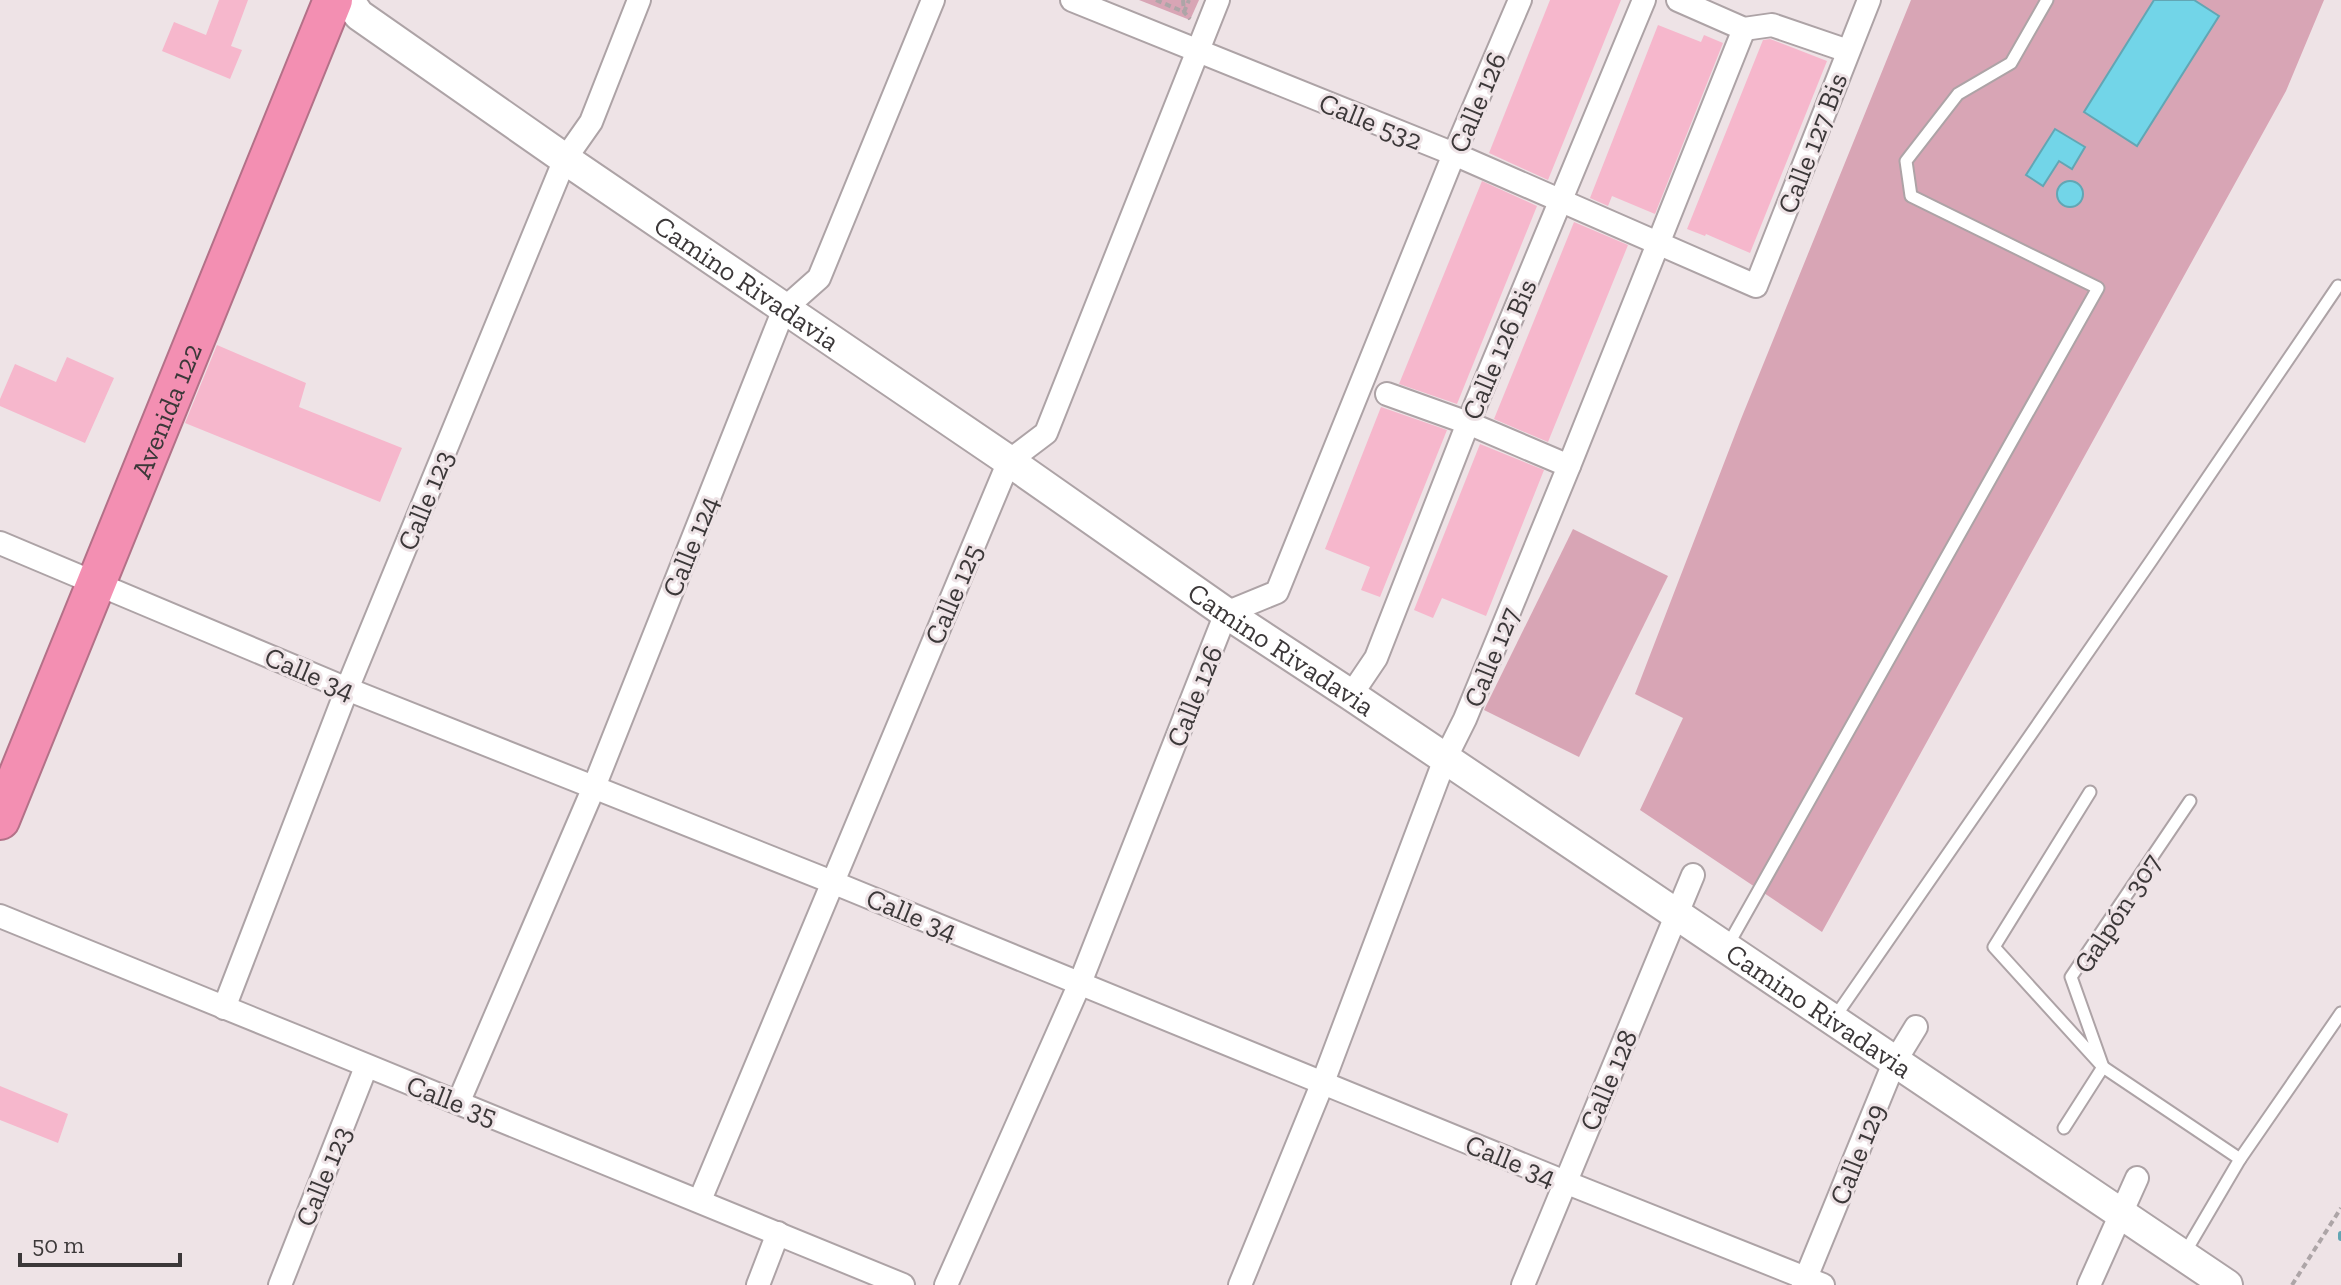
<svg xmlns="http://www.w3.org/2000/svg" width="2341" height="1285" viewBox="0 0 2341 1285" font-family="'Zilla Slab',serif">
<style>
.green{fill:#d8a5b5}
.water{fill:#72d5e8;stroke:#62a6b4;stroke-width:2}
.lines{fill:none;stroke-linecap:round;stroke-linejoin:round}
.stream{stroke:#62a6b4;stroke-width:6}
.building{fill:#f6b7cc}
.lane-casing{stroke:#ada3a6;stroke-width:15}
.street-casing{stroke:#ada3a6;stroke-width:26}
.secondary-casing{stroke:#ada3a6;stroke-width:34}
.highway-casing{stroke:#b37188;stroke-width:42}
.path{stroke:#ada5a7;stroke-width:4;stroke-dasharray:6 4;stroke-linecap:butt}
.lane{stroke:#fff;stroke-width:11}
.street{stroke:#fff;stroke-width:22}
.secondary{stroke:#fff;stroke-width:30}
.highway{stroke:#f38fb2;stroke-width:38}
.labels{text-anchor:middle;stroke-width:6;stroke-linejoin:round;paint-order:stroke}
.street-label{font-size:28px;fill:#3c3839;stroke:#eee3e6}
</style>
<rect width="100%" height="100%" fill="#eee3e6"/>
<g class="green">
<path d="M1139,0H1199L1190,20Z"/>
<path d="M1911,0H2324L2286,91L1822,932L1640,810L1683,718L1635,694L1741,419Z"/>
<path d="M1573,529L1668,576L1579,757L1484,710Z"/>
</g>
<g class="water">
<path d="M2154,0H2194L2219,16L2137,146L2084,112Z"/>
<path d="M2055,129L2085,147L2072,169L2059,161L2043,186L2026,175Z"/>
<circle cx="2070" cy="194" r="13"/>
</g>
<g class="lines">
<path class="stream" d="M2341,1234V1238"/>
</g>
<g class="building">
<path d="M219,0H248L231,46L242,50L230,79L162,51L174,22L206,35Z"/>
<path d="M1550,0H1621L1548,180L1489,153Z"/>
<path d="M1658,25L1701,42L1704,35L1723,43L1655,214L1612,196L1608,206L1590,198Z"/>
<path d="M1770,39L1827,61L1750,253L1706,234L1705,236L1687,229L1763,40Z"/>
<path d="M1482,181L1537,206L1457,404L1399,384Z"/>
<path d="M1574,222L1628,245L1548,442L1494,419Z"/>
<path d="M217,345L306,383L299,407L402,448L380,502L185,423Z"/>
<path d="M67,357L114,378L85,443L0,406V399L15,364L56,382Z"/>
<path d="M1381,407L1447,430L1380,597L1361,590L1370,567L1325,549Z"/>
<path d="M1480,444L1544,470L1486,616L1442,598L1433,618L1414,610Z"/>
<path d="M0,1086L68,1114L58,1143L0,1120Z"/>
</g>
<g class="lines">
<g class="lane-casing">
<g id="lane">
<path d="M2090,792L1994,947L2103,1067L2071,977L2190,801"/>
<path d="M1728,945L2098,288L1911,196L1906,161L1958,94L2011,63L2047,0"/>
<path d="M1835,1017L2151,561L2338,286"/>
<path d="M2064,1128L2103,1067L2240,1159L2183,1256"/>
<path d="M2240,1159L2341,1013"/>
</g>
</g>
<g class="street-casing">
<g id="street">
<path d="M1072,0L1454,154L1756,286L1869,0"/>
<path d="M1678,0L1744,29L1772,25L1848,51"/>
<path d="M1387,394L1468,423L1569,466"/>
<path d="M0,543L347,689L832,882L1565,1182L1823,1285"/>
<path d="M1351,695L1376,658L1468,423L1644,0"/>
<path d="M0,916C301,1039 602,1160 903,1285"/>
<path d="M224,1008L347,689L565,159L591,122L639,0"/>
<path d="M459,1101L594,787L784,309L819,278L933,0"/>
<path d="M700,1200L1009,461L1046,433L1218,0"/>
<path d="M280,1285L366,1067"/>
<path d="M758,1285L778,1233"/>
<path d="M946,1285L1080,983L1226,613L1277,592L1454,154L1520,0"/>
<path d="M1240,1285L1323,1082L1445,759L1465,719L1569,466L1744,29"/>
<path d="M1523,1285L1693,875"/>
<path d="M1803,1285L1894,1063L1916,1027"/>
<path d="M2089,1285L2137,1178"/>
</g>
</g>
<g class="secondary-casing">
<g id="secondary">
<path id="s1" d="M348,0L359,15L565,159L1009,461L1226,613L1351,695L2227,1285"/>
</g>
</g>
<g class="highway-casing">
<g id="highway">
<path id="s2" d="M0,820L333,0"/>
</g>
</g>
<g class="path">
<path d="M1156,0L1184,12L1189,0"/>
<path d="M1183,0L1184,12L1190,19"/>
<path d="M2292,1285L2341,1208"/>
</g>
<use href="#lane" class="lane"/>
<use href="#street" class="street"/>
<use href="#secondary" class="secondary"/>
<use href="#highway" class="highway"/>
</g>
<g class="labels">
<g class="street-label">
<text transform="translate(1477 102) rotate(-67)" y="10">Calle 126</text>
<text transform="translate(1371 121) rotate(22)" y="10">Calle 532</text>
<text transform="translate(1812 143) rotate(-69)" y="10">Calle 127 Bis</text>
<text dy="10" stroke="none"><textPath href="#s1" startOffset="490">Camino Rivadavia</textPath></text>
<text transform="translate(1499 349) rotate(-67)" y="10">Calle 126 Bis</text>
<text dy="10" stroke="none"><textPath href="#s2" startOffset="442">Avenida 122</textPath></text>
<text transform="translate(425 500) rotate(-68)" y="10">Calle 123</text>
<text transform="translate(690 546) rotate(-68)" y="10">Calle 124</text>
<text transform="translate(953 594) rotate(-67)" y="10">Calle 125</text>
<text dy="10" stroke="none"><textPath href="#s1" startOffset="1138">Camino Rivadavia</textPath></text>
<text transform="translate(1491 657) rotate(-68)" y="10">Calle 127</text>
<text transform="translate(310 673) rotate(23)" y="10">Calle 34</text>
<text transform="translate(1194 696) rotate(-68)" y="10">Calle 126</text>
<text transform="translate(2117 913) rotate(-57)" y="10">Galpón 307</text>
<text transform="translate(912 914) rotate(22)" y="10">Calle 34</text>
<text dy="10" stroke="none"><textPath href="#s1" startOffset="1786">Camino Rivadavia</textPath></text>
<text transform="translate(1608 1080) rotate(-67)" y="10">Calle 128</text>
<text transform="translate(452 1100) rotate(21)" y="10">Calle 35</text>
<text transform="translate(1857 1154) rotate(-68)" y="10">Calle 129</text>
<text transform="translate(1511 1160) rotate(22)" y="10">Calle 34</text>
<text transform="translate(323 1176) rotate(-68)" y="10">Calle 123</text>
</g>
</g>
<path d="M20 1253v12h160v-12" fill="none" stroke="#3c3839" stroke-width="4"/>
<text x="32" y="1253" font-size="24" fill="#3c3839" stroke="#eee3e6" stroke-width="6" paint-order="stroke">50 m</text>
</svg>
